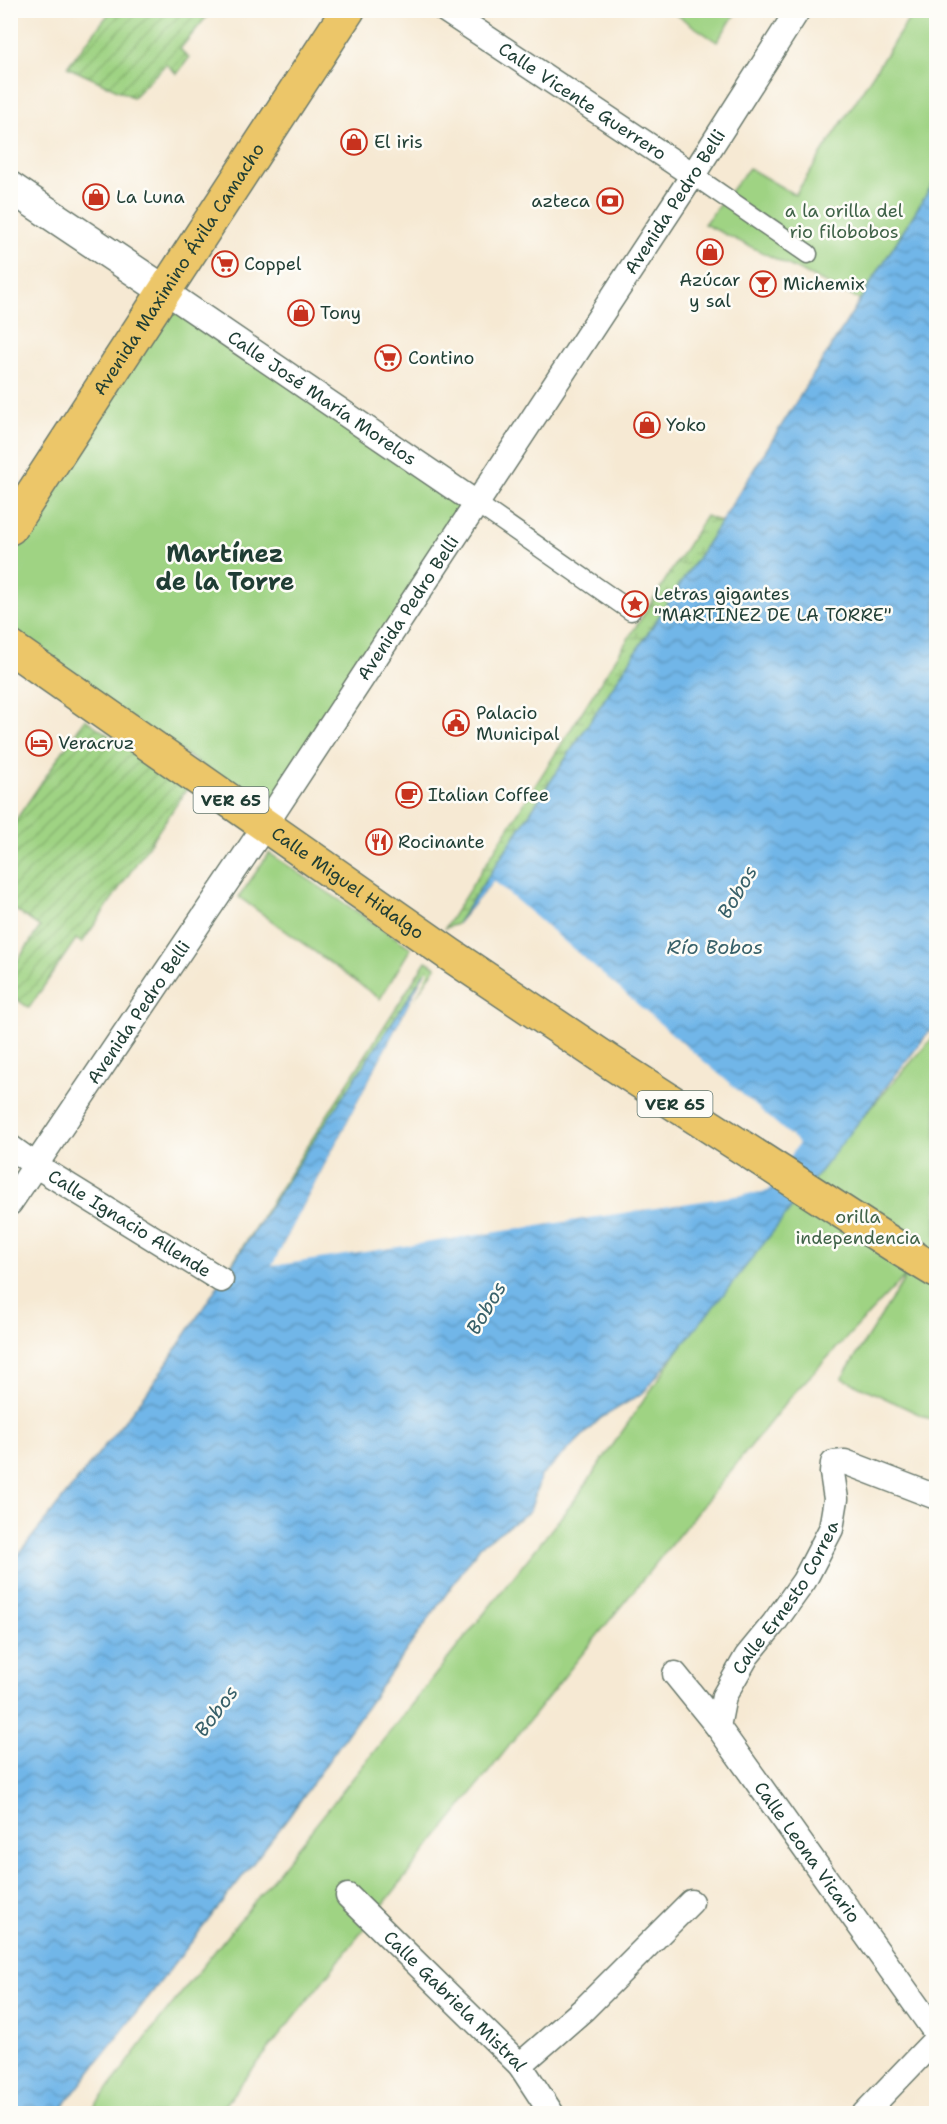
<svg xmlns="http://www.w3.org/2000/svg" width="947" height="2124" viewBox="0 0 947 2124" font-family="'Shantell Sans',sans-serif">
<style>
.green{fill:#9fd383;stroke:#5f885c;stroke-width:1.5}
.wetland{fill:url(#wetland-marsh);stroke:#5f885c;stroke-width:1.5}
.garden{fill:url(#garden-furrows);stroke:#5f885c;stroke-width:1.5}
.water{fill:url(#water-waves);stroke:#487a8e;stroke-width:1.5}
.pier{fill:#f6e9d3}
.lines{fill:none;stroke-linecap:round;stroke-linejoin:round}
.pedestrian-casing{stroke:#6a796c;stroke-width:21}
.minor-casing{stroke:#6a796c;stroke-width:27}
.tertiary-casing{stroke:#6a796c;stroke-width:33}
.primary-casing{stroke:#6a796c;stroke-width:36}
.pedestrian{stroke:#fff;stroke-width:18}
.minor{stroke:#fff;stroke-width:24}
.tertiary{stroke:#fff;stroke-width:30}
.primary{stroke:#ecc669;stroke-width:33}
.labels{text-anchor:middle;stroke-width:5;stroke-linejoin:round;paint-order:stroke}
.shield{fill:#fdfcf7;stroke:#62766e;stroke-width:1.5}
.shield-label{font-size:16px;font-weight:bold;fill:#1f3d34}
.street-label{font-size:18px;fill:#1f3d34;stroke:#fdfcf7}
.poi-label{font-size:18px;fill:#1f3d34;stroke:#fdfcf7;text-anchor:start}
.park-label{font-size:18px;fill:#3f6248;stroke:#fdfcf7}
.water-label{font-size:20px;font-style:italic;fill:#38616a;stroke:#fdfcf7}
.district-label{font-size:24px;font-weight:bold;fill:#1f3d34;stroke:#fdfcf7}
</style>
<defs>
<pattern id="wetland-marsh" width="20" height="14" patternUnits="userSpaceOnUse" patternTransform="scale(1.5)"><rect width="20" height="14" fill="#9fd383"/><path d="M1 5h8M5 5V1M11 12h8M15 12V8" fill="none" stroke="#81ac6c"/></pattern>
<pattern id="garden-furrows" width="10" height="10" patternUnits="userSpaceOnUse" patternTransform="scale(1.5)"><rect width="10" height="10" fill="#9fd383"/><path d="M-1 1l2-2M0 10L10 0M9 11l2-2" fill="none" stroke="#81ac6c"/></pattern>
<pattern id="water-waves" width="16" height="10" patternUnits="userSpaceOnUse" patternTransform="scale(1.5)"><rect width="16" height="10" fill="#71b6e8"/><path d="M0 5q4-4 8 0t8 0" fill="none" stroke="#5c95bd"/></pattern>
</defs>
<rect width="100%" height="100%" fill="#fdfcf7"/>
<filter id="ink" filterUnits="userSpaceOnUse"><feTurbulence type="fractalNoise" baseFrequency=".0167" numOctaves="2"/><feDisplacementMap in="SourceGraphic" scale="12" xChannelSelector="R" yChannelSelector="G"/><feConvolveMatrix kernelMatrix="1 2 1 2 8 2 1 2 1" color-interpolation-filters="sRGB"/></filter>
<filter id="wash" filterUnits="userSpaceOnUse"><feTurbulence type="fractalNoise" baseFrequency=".008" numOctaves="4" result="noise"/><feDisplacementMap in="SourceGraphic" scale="24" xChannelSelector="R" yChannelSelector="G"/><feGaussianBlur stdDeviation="1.35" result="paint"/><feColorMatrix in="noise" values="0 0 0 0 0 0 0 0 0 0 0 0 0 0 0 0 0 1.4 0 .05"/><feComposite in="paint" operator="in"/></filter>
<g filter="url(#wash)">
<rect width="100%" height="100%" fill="#f6e9d3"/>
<g class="green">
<path d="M671,11H737L717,42Z"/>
<path d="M914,11H936V179L860,300L704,224L749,168L795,195Z"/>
<path d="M168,301L475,503L271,811L11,639L10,538Z"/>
<path d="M269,853L411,948L380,999L239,897Z"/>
<path d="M936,1034V1244L911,1271L936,1287V1422L842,1378L908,1273L793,1394L575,1663L218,2113L89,2114L156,2025L577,1497L756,1238Z"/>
</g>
<g class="wetland">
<path d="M706,516L721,522L457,924L445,928Z"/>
<path d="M426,961L436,967L222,1279Z"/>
</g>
<g class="garden">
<path d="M201,11L208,15L180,49L189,58L177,74L166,64L133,97L67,67L111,11Z"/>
<path d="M85,719L187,789L82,943L76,939L29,1008L11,995V971L40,927L11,907V827Z"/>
</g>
<path class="water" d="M936,179V1023L736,1279L643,1393L601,1418L541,1476L530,1511L480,1546L288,1818L58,2113H11L10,1565L149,1390L426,971L282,1247L492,884L457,924L721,522Z"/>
<path class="pier" d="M494,881L799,1143L768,1191L272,1266L426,971L428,969L429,972L340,1143L477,906L459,926H456Z"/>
</g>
<g filter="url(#ink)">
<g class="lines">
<g class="pedestrian-casing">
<g id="pedestrian">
<path d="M693,175L808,254"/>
<path d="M476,503L631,611"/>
</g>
</g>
<g class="minor-casing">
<g id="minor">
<path id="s1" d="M445,10L693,175"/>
<path id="s2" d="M165,291L476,503"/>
<path id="s3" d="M10,1147L35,1165L221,1280"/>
<path id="s4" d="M10,1203L266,824L693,175L798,10"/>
<path id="s5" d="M675,1674L718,1727L936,2033"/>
<path id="s6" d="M718,1727L724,1696L747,1656L774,1623L804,1581L831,1529L836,1499L832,1473L833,1463L845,1462L936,1497"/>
<path id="s7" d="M348,1896L520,2065L552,2114"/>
<path d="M520,2065L584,2009L691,1902"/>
<path d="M864,2114L936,2039"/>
</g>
</g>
<g class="tertiary-casing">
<path id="tertiary" d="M10,187L165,291"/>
</g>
<g class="primary-casing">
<g id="primary">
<path id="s8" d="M10,528L348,10"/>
<path id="s9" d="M10,647L449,954L610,1062L903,1251L936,1271"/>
</g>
</g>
<use href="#pedestrian" class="pedestrian"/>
<use href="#minor" class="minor"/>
<use href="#tertiary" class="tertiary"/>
<use href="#primary" class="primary"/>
</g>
</g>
<defs>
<g id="shop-ring" transform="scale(1.35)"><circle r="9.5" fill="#fdfcf7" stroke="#c8321e" stroke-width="1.5"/><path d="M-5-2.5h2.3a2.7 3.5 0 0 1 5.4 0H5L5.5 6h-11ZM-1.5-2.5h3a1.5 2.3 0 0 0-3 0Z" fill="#c8321e"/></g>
<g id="bank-ring" transform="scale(1.35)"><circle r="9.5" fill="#fdfcf7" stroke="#c8321e" stroke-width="1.5"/><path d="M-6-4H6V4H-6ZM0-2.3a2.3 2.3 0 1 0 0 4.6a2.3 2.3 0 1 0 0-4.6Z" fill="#c8321e"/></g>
<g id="supermarket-ring" transform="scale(1.35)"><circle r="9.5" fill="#fdfcf7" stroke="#c8321e" stroke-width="1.5"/><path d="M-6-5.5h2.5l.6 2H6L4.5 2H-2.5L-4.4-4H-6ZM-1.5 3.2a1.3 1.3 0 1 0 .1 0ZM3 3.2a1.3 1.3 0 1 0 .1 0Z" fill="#c8321e"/></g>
<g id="bar-ring" transform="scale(1.35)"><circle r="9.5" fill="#fdfcf7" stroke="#c8321e" stroke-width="1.5"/><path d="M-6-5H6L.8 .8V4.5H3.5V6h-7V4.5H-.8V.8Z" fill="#c8321e"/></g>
<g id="sight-ring" transform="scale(1.35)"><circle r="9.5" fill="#fdfcf7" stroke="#c8321e" stroke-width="1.5"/><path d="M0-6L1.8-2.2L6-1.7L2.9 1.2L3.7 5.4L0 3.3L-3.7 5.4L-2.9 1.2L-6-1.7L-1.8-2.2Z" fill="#c8321e"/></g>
<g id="civic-ring" transform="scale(1.35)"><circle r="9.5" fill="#fdfcf7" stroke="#c8321e" stroke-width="1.5"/><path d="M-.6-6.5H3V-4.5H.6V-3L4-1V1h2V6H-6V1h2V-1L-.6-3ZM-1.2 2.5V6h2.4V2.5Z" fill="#c8321e"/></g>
<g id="hotel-ring" transform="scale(1.35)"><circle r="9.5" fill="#fdfcf7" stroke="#c8321e" stroke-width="1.5"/><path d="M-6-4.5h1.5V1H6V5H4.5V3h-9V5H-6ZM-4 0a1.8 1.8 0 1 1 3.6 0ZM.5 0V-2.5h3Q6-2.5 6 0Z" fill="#c8321e"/></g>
<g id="cafe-ring" transform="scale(1.35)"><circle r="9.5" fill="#fdfcf7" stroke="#c8321e" stroke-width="1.5"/><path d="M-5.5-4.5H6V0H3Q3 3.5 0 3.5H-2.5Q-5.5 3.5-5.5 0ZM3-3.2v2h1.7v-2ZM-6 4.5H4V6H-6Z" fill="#c8321e"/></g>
<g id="restaurant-ring" transform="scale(1.35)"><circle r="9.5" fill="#fdfcf7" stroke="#c8321e" stroke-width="1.5"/><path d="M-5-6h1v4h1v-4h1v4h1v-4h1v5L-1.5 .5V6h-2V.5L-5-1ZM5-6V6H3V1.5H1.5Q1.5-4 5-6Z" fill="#c8321e"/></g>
</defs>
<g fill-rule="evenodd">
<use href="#shop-ring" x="354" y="142"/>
<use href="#shop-ring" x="96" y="197"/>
<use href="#bank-ring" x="610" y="201"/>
<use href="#shop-ring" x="710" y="252"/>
<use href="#supermarket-ring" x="225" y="264"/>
<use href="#bar-ring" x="763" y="284"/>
<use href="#shop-ring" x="301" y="313"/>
<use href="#supermarket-ring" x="388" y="358"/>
<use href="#shop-ring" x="647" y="425"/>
<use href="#sight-ring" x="635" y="604"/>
<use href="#civic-ring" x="456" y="723"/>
<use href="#hotel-ring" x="39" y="743"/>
<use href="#cafe-ring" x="409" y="795"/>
<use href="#restaurant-ring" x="379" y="842"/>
</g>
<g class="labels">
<g class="shield">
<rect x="193.5" y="787" width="75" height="26" rx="4.5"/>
<rect x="637.5" y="1091" width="75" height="26" rx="4.5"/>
</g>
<g class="shield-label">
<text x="231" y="806">VER 65</text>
<text x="675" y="1110">VER 65</text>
</g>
<g class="street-label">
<text dy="6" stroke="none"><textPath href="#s1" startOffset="165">Calle Vicente Guerrero</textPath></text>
<text dy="6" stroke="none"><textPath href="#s4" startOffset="1202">Avenida Pedro Belli</textPath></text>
<text dy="6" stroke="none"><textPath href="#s8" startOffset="309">Avenida Maximino Ávila Camacho</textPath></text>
<text dy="6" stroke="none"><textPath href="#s2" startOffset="190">Calle José María Morelos</textPath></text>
<text dy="6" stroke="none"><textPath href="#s4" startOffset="716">Avenida Pedro Belli</textPath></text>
<text dy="6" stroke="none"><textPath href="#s9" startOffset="412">Calle Miguel Hidalgo</textPath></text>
<text dy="6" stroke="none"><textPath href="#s4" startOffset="230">Avenida Pedro Belli</textPath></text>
<text dy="6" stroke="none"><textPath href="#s3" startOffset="142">Calle Ignacio Allende</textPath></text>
<text dy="6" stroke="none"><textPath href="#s6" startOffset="148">Calle Ernesto Correa</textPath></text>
<text dy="6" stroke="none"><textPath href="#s5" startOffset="222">Calle Leona Vicario</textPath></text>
<text dy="6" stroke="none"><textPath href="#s7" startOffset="150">Calle Gabriela Mistral</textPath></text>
</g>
<g class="poi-label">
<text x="374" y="148">El iris</text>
<text x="116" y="203">La Luna</text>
<text x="590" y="207" text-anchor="end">azteca</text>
<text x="244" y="270">Coppel</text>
<text x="710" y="286" text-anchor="middle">Azúcar<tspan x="710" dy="21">y sal</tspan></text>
<text x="783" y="290">Michemix</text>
<text x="320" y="319">Tony</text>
<text x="408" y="364">Contino</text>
<text x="666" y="431">Yoko</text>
<text x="654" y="600">Letras gigantes<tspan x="654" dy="21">"MARTINEZ DE LA TORRE"</tspan></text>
<text x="476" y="719">Palacio<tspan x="476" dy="21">Municipal</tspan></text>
<text x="58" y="749">Veracruz</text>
<text x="428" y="801">Italian Coffee</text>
<text x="398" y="848">Rocinante</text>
</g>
<g class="park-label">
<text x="844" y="217">a la orilla del<tspan x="844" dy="21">rio filobobos</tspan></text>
<text x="858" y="1223">orilla<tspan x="858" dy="21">independencia</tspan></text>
</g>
<g class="water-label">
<text transform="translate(737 892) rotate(-59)" y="7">Bobos</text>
<text x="715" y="954">Río Bobos</text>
<text transform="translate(486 1308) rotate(-59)" y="7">Bobos</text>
<text transform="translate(216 1711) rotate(-53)" y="7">Bobos</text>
</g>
<g class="district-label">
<text x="225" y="562">Martínez<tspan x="225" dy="28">de la Torre</tspan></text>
</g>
</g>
<rect width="947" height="2124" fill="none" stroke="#fdfcf7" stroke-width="36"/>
</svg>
